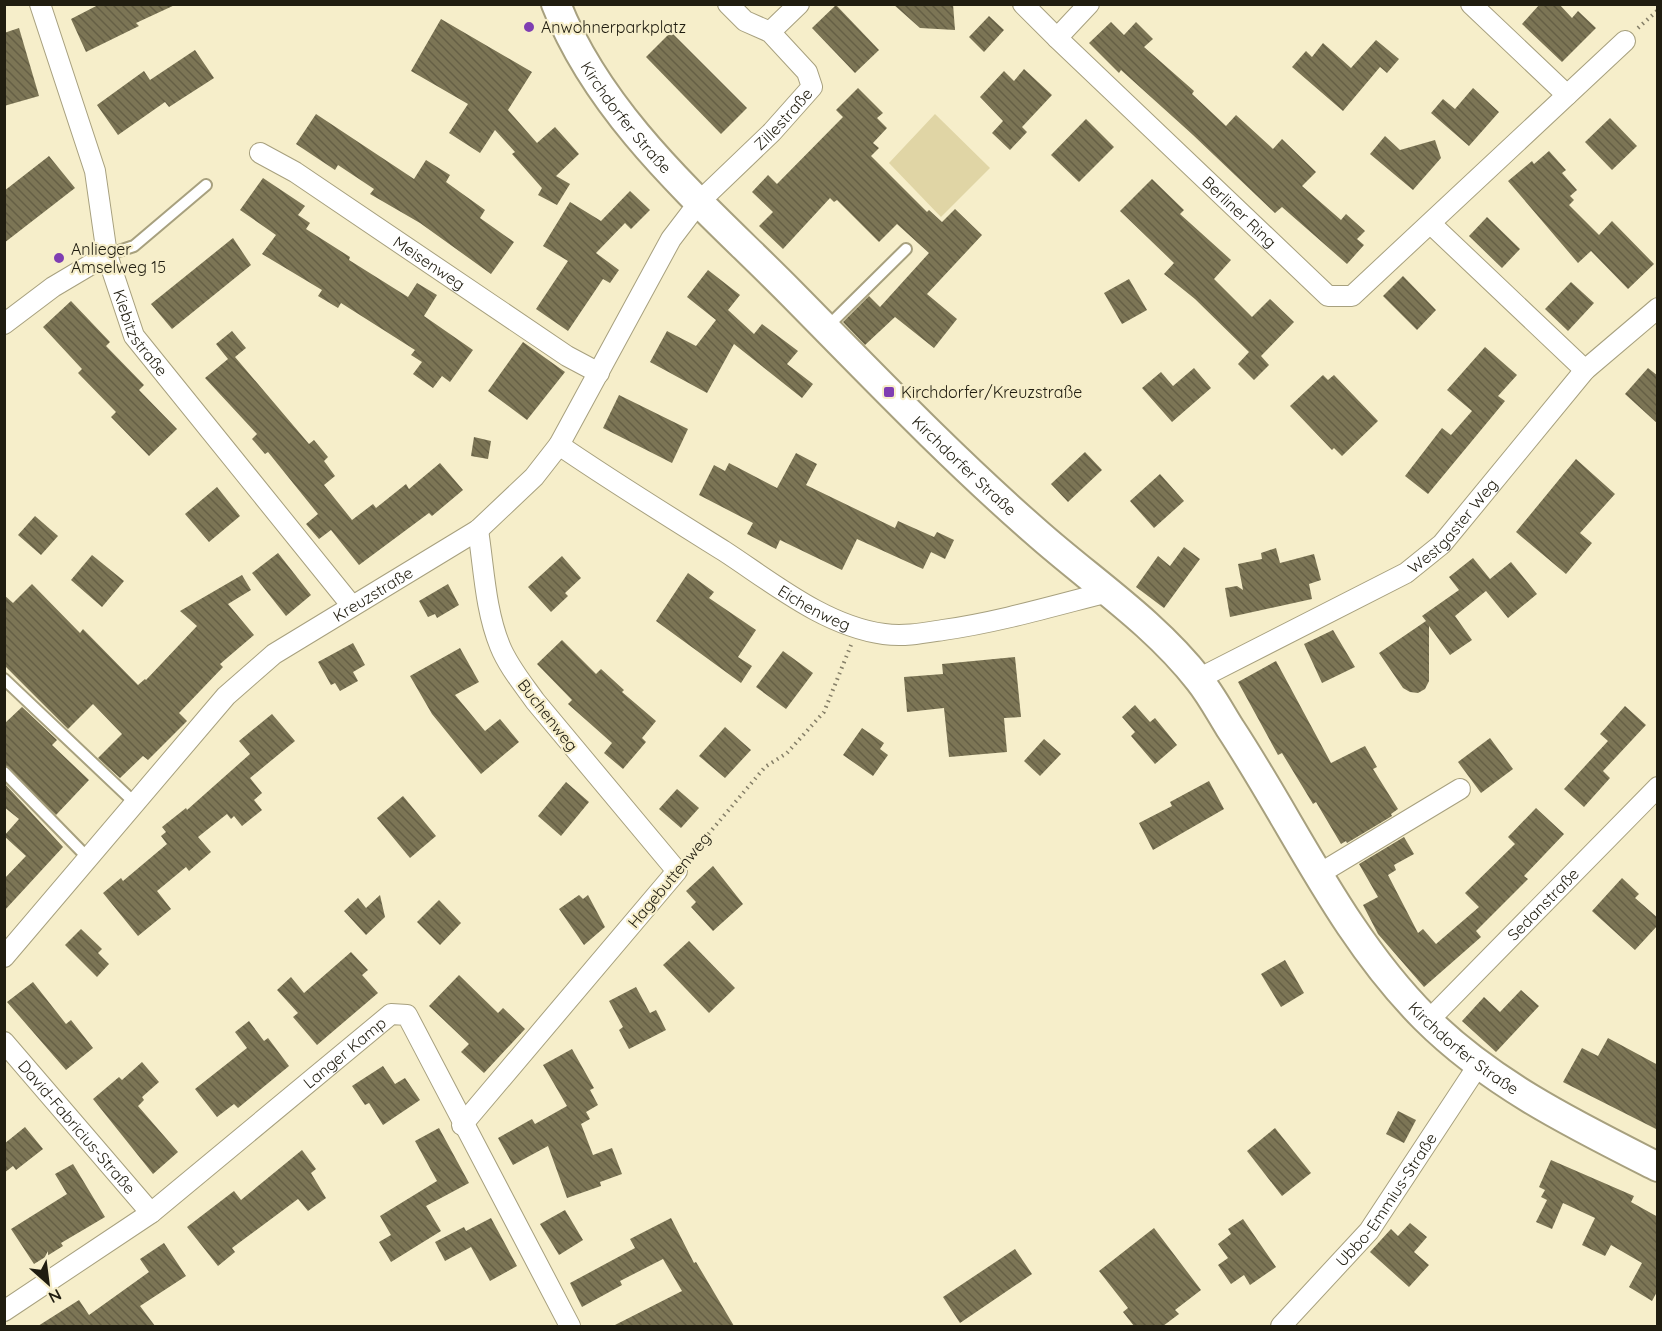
<svg xmlns="http://www.w3.org/2000/svg" width="1662" height="1331" viewBox="0 0 1662 1331" font-family="Quicksand,sans-serif">
<style>
.park{fill:#e0d5a5}
.building{fill:url(#building-back-hatch)}
.lines{fill:none;stroke-linecap:round;stroke-linejoin:round}
.lane-casing{stroke:#a7a07e;stroke-width:14}
.street-casing{stroke:#a7a07e;stroke-width:22}
.secondary-casing{stroke:#a7a07e;stroke-width:32}
.path{stroke:#847e67;stroke-width:4;stroke-dasharray:1.5 4.5;stroke-linecap:butt}
.lane{stroke:#fff;stroke-width:10}
.street{stroke:#fff;stroke-width:20}
.secondary{stroke:#fff;stroke-width:28}
.poi-dot{fill:#7f3eb2;stroke:#f6eeca;stroke-width:2}
.labels{text-anchor:middle;stroke-width:4.5;stroke-linejoin:round;paint-order:stroke}
.poi-label{font-size:16px;fill:#201d10;stroke:#f6eeca;text-anchor:start}
.street-label{font-size:16px;fill:#201d10;stroke:#f6eeca}
</style>
<defs>
<pattern id="building-back-hatch" width="6" height="6" patternUnits="userSpaceOnUse" patternTransform="scale(1.5)"><rect width="6" height="6" fill="#7c7555"/><path d="M-1 5l2 2M0 0l6 6M5-1l2 2" fill="none" stroke="#655f45"/></pattern>
</defs>
<rect width="100%" height="100%" fill="#f6eeca"/>
<path class="park" d="M935,114L990,168L941,217L889,163Z"/>
<g class="building">
<path d="M100,4H177L136,23L139,26L86,52L71,19Z"/>
<path d="M893,4H953L955,30L920,28Z"/>
<path d="M1540,4H1559L1572,18L1578,11L1596,28L1562,62L1522,24Z"/>
<path d="M836,5L879,50L855,73L812,28Z"/>
<path d="M989,16L1004,30L984,52L969,37Z"/>
<path d="M441,19L532,72L508,110L537,143L555,127L579,154L556,176L570,184L557,205L538,195L542,188L512,154L515,152L495,130L480,153L449,133L468,104L411,71Z"/>
<path d="M1111,22L1124,35L1136,22L1153,39L1144,47L1194,91L1192,94L1226,126L1236,115L1273,149L1282,139L1316,172L1302,186L1341,220L1346,214L1365,231L1357,239L1364,245L1347,264L1282,207L1275,213L1193,135L1121,70L1119,73L1089,43Z"/>
<path d="M19,28L39,96L4,106V33Z"/>
<path d="M671,32L747,108L721,134L646,57Z"/>
<path d="M1376,40L1399,59L1387,73L1380,67L1343,111L1292,67L1306,51L1312,57L1323,43L1351,68Z"/>
<path d="M195,50L214,78L169,107L165,102L118,135L97,105L144,71L150,80Z"/>
<path d="M1024,69L1052,95L1022,127L1027,132L1010,150L992,133L1003,121L980,97L1004,71L1014,81Z"/>
<path d="M858,88L883,113L877,118L887,128L873,143L879,148L871,156L927,212L929,210L942,222L955,209L982,235L927,294L957,319L934,348L895,317L865,345L843,322L869,296L880,307L929,253L897,224L879,242L837,200L834,202L830,198L783,249L759,226L773,212L752,192L768,175L777,184L843,117L836,110Z"/>
<path d="M1473,88L1499,112L1469,146L1431,113L1443,99L1455,109Z"/>
<path d="M316,114L414,179L426,160L450,175L446,182L485,210L480,218L514,242L491,274L420,223L370,194L374,189L338,165L335,170L296,144Z"/>
<path d="M1610,118L1637,146L1612,170L1585,142Z"/>
<path d="M1086,119L1114,147L1079,182L1051,155Z"/>
<path d="M1385,136L1400,150L1435,140L1441,158L1413,190L1370,154Z"/>
<path d="M1549,151L1566,170L1562,173L1577,190L1570,196L1574,200L1569,205L1599,235L1612,221L1654,264L1628,289L1591,251L1578,263L1508,181L1532,161L1534,164Z"/>
<path d="M49,156L75,188L4,243V191Z"/>
<path d="M263,178L305,206L298,215L310,223L306,229L350,257L349,260L408,297L417,283L437,295L424,316L473,350L450,382L442,376L433,388L413,374L422,362L411,355L415,350L341,303L338,308L318,296L322,290L262,254L276,235L240,210Z"/>
<path d="M1152,179L1184,210L1180,214L1231,260L1214,279L1252,317L1270,299L1294,322L1261,356L1269,365L1254,380L1238,364L1249,352L1195,299L1164,274L1174,263L1120,211Z"/>
<path d="M630,191L650,210L631,229L625,223L596,253L619,270L610,283L603,279L568,331L536,309L568,261L543,246L570,202L601,221Z"/>
<path d="M1487,217L1520,249L1502,268L1469,236Z"/>
<path d="M233,238L251,265L172,329L151,304Z"/>
<path d="M708,270L740,295L728,310L754,334L762,324L798,351L787,364L813,384L802,398L734,344L707,393L650,362L667,331L696,346L716,320L687,297Z"/>
<path d="M1403,276L1436,310L1417,330L1383,296Z"/>
<path d="M1129,279L1147,310L1122,324L1104,293Z"/>
<path d="M1571,282L1594,303L1568,331L1545,309Z"/>
<path d="M71,301L110,342L106,346L144,385L139,390L177,429L149,456L111,417L116,412L78,373L82,369L43,327Z"/>
<path d="M232,331L246,348L235,357L309,444L314,440L328,457L324,461L335,476L324,485L352,520L373,504L376,508L406,484L409,489L440,463L463,490L432,516L429,513L359,565L331,530L319,539L306,524L318,514L268,452L265,454L252,439L257,434L205,378L228,359L216,344Z"/>
<path d="M523,342L565,372L527,420L488,391Z"/>
<path d="M1485,347L1517,375L1498,396L1505,401L1428,494L1405,476L1442,428L1451,435L1472,411L1447,390Z"/>
<path d="M1194,368L1211,388L1172,422L1142,388L1161,372L1173,386Z"/>
<path d="M1648,368L1658,376V424L1625,394Z"/>
<path d="M1323,375L1328,380L1334,375L1378,421L1342,456L1334,448L1332,450L1290,406Z"/>
<path d="M619,395L688,429L672,463L603,428Z"/>
<path d="M474,437L491,441L488,459L471,456Z"/>
<path d="M1085,452L1102,470L1068,502L1051,484Z"/>
<path d="M796,453L817,464L806,485L895,528L898,521L934,537L937,532L954,540L945,559L931,552L923,569L857,539L842,570L780,540L776,549L747,534L753,523L699,495L714,465L725,471L729,463L777,488Z"/>
<path d="M1576,459L1615,494L1580,533L1592,543L1566,574L1516,532Z"/>
<path d="M1160,474L1184,501L1154,528L1130,501Z"/>
<path d="M217,487L240,516L209,542L185,514Z"/>
<path d="M35,516L58,536L41,555L18,535Z"/>
<path d="M1184,547L1200,559L1164,608L1136,587L1158,556L1170,566Z"/>
<path d="M1276,548L1280,563L1314,554L1321,580L1309,584L1312,599L1230,617L1225,588L1237,586L1243,590L1238,564L1262,559L1261,553Z"/>
<path d="M278,553L311,595L286,616L252,573Z"/>
<path d="M92,555L124,581L102,607L71,580Z"/>
<path d="M562,556L581,578L565,593L568,596L551,612L528,587Z"/>
<path d="M1473,558L1490,579L1511,562L1537,594L1508,618L1486,591L1455,616L1472,640L1450,655L1429,626V681L1425,689L1418,693L1410,692L1403,688L1379,653L1426,621L1422,616L1459,590L1449,577Z"/>
<path d="M688,573L714,592L709,598L756,630L738,657L752,666L741,683L656,621Z"/>
<path d="M242,575L251,590L228,604L254,635L220,664L223,667L179,713L187,721L148,760L143,756L120,778L98,758L122,734L93,704L68,729L4,665V595L13,603L32,584L80,633L83,629L138,685L145,679L146,680L197,626L180,611Z"/>
<path d="M448,584L459,605L437,618L435,614L428,617L419,601Z"/>
<path d="M1333,630L1355,667L1322,683L1304,644Z"/>
<path d="M562,640L596,674L601,669L624,690L622,692L656,721L642,738L646,742L623,769L604,753L612,743L568,704L572,700L537,664Z"/>
<path d="M353,643L365,665L353,672L358,681L340,691L335,683L331,685L318,662Z"/>
<path d="M460,648L479,682L455,695L485,731L500,719L519,742L481,774L432,714L410,676Z"/>
<path d="M783,651L813,673L786,709L756,687Z"/>
<path d="M1015,657L1021,717L1004,718L1007,752L949,757L944,708L907,712L904,677L943,674L942,664Z"/>
<path d="M1276,661L1331,763L1365,746L1377,767L1373,769L1398,809L1391,814L1392,816L1347,843L1346,841L1341,844L1316,802L1313,804L1282,753L1278,755L1238,682Z"/>
<path d="M1135,705L1150,722L1155,718L1177,745L1155,764L1131,736L1135,732L1122,717Z"/>
<path d="M1625,706L1646,725L1603,771L1610,778L1584,807L1564,789L1608,741L1600,734Z"/>
<path d="M22,707L57,740L52,745L89,780L56,815L4,765V724Z"/>
<path d="M272,714L295,741L250,778L262,793L254,800L262,810L242,826L234,816L231,819L227,814L198,837L211,852L189,871L186,867L157,891L171,909L138,936L103,893L121,878L123,881L167,844L161,836L166,832L162,827L186,808L187,810L250,754L239,741Z"/>
<path d="M725,727L751,750L725,778L699,756Z"/>
<path d="M862,728L884,743L880,749L888,755L873,776L843,755Z"/>
<path d="M1490,738L1513,769L1481,793L1458,762Z"/>
<path d="M1044,739L1061,754L1040,776L1024,761Z"/>
<path d="M1209,781L1224,809L1153,850L1139,823L1172,806L1170,802Z"/>
<path d="M566,782L589,802L561,836L538,816Z"/>
<path d="M4,783L63,847L4,911V879L26,856L4,836L19,819L4,807Z"/>
<path d="M677,789L699,808L681,828L659,809Z"/>
<path d="M403,796L436,836L410,858L377,818Z"/>
<path d="M1536,808L1564,834L1524,876L1528,879L1476,931L1481,937L1424,987L1378,934L1363,905L1378,897L1359,864L1404,837L1414,854L1394,865L1396,870L1388,875L1418,933L1423,929L1436,944L1479,907L1465,893L1515,844L1508,837Z"/>
<path d="M713,866L743,904L713,931L691,907L696,902L686,891Z"/>
<path d="M1622,878L1639,894L1635,898L1658,918V925L1635,950L1592,911Z"/>
<path d="M380,895L385,917L366,935L344,911L358,898L366,908Z"/>
<path d="M579,895L583,899L588,895L605,927L584,945L559,909Z"/>
<path d="M439,900L461,923L440,945L417,922Z"/>
<path d="M81,929L102,949L98,953L109,964L97,977L65,945Z"/>
<path d="M689,941L735,988L709,1013L663,965Z"/>
<path d="M351,952L368,970L362,975L378,993L317,1045L293,1017L298,1013L277,990L291,977L304,993Z"/>
<path d="M1285,960L1304,993L1281,1007L1261,974Z"/>
<path d="M459,975L498,1013L503,1008L525,1029L484,1073L461,1052L469,1044L429,1006Z"/>
<path d="M33,982L66,1024L71,1020L93,1048L66,1070L7,1002Z"/>
<path d="M636,987L650,1013L656,1010L666,1030L629,1049L619,1030L623,1027L609,1001Z"/>
<path d="M1521,990L1539,1006L1496,1052L1462,1021L1484,997L1500,1012Z"/>
<path d="M249,1021L264,1041L268,1038L289,1066L238,1108L234,1104L217,1117L195,1089L247,1048L235,1032Z"/>
<path d="M1608,1038L1658,1065V1130L1563,1082L1582,1048L1598,1056Z"/>
<path d="M572,1049L594,1088L590,1090L598,1105L586,1112L590,1119L581,1124L593,1155L612,1148L622,1174L600,1182L601,1186L567,1198L548,1146L513,1165L498,1138L532,1119L535,1124L567,1106L543,1065Z"/>
<path d="M142,1062L159,1082L142,1097L144,1100L138,1106L178,1152L153,1174L93,1099L119,1077L122,1080Z"/>
<path d="M383,1066L395,1084L405,1078L420,1100L383,1125L369,1103L365,1105L352,1086Z"/>
<path d="M1398,1111L1416,1120L1404,1143L1386,1134Z"/>
<path d="M25,1127L43,1149L16,1170L13,1166L4,1173V1144Z"/>
<path d="M439,1128L469,1183L426,1206L441,1231L391,1262L379,1242L391,1235L380,1216L437,1181L415,1141Z"/>
<path d="M1275,1128L1311,1173L1282,1196L1247,1151Z"/>
<path d="M302,1150L316,1169L311,1173L326,1198L308,1211L298,1199L232,1248L235,1252L218,1266L187,1227L234,1191L241,1200Z"/>
<path d="M1551,1160L1634,1196L1631,1202L1658,1217V1290L1652,1301L1629,1287L1642,1263L1611,1245L1605,1256L1582,1245L1595,1218L1563,1203L1552,1229L1536,1222L1547,1200L1541,1197L1545,1190L1539,1187Z"/>
<path d="M73,1164L105,1217L61,1243L63,1246L34,1264L11,1229L67,1194L55,1174Z"/>
<path d="M565,1210L583,1240L559,1255L540,1224Z"/>
<path d="M491,1218L517,1266L490,1281L471,1247L445,1261L435,1242L464,1227L466,1231Z"/>
<path d="M671,1218L694,1263L696,1262L734,1326H613L682,1291L663,1259L620,1281L622,1285L582,1307L570,1283L635,1248L630,1239Z"/>
<path d="M1243,1219L1276,1267L1250,1285L1244,1275L1231,1284L1218,1265L1228,1258L1218,1244L1231,1234L1228,1229Z"/>
<path d="M1410,1223L1427,1237L1414,1252L1429,1265L1409,1287L1370,1252L1391,1229L1398,1236Z"/>
<path d="M1154,1228L1201,1290L1175,1310L1179,1314L1163,1326H1134L1123,1312L1128,1308L1099,1271Z"/>
<path d="M164,1243L186,1276L140,1306L155,1326H38L79,1300L89,1315L149,1272L140,1259Z"/>
<path d="M1015,1249L1032,1274L960,1323L943,1297Z"/>
</g>
<g class="lines">
<g class="lane-casing">
<g id="lane">
<path d="M107,255L134,246L206,185"/>
<path d="M826,328L906,249"/>
<path d="M4,679L135,803"/>
<path d="M4,772L88,858"/>
</g>
</g>
<g class="street-casing">
<g id="street">
<path id="s1" d="M40,4L95,171L107,255L134,336L352,606"/>
<path d="M1023,4L1057,38L1089,4"/>
<path d="M1471,4L1567,95"/>
<path d="M770,32L799,4"/>
<path id="s2" d="M1057,38L1328,296H1352L1625,41"/>
<path id="s3" d="M260,153L295,172L567,356L599,373"/>
<path d="M1431,224L1585,370"/>
<path d="M4,324L53,287L107,255"/>
<path id="s4" d="M559,445C613,482 668,516 724,551C773,583 825,626 884,634C904,637 924,633 943,630C999,622 1053,606 1108,592"/>
<path id="s5" d="M1198,679L1406,573L1442,544L1585,370L1658,308"/>
<path d="M1319,874L1460,789"/>
<path id="s6" d="M4,957L226,696L274,654L478,530L534,477L559,445L671,239L700,201L772,132L812,87L807,72L770,32L745,21L728,4"/>
<path id="s7" d="M1428,1021L1658,787"/>
<path id="s8" d="M4,1042L151,1213"/>
<path d="M462,1125L677,871L535,701C523,684 508,666 500,646C485,609 484,568 478,530"/>
<path id="s9" d="M4,1311L151,1213L391,1014L407,1015L570,1326"/>
<path id="s10" d="M1281,1326L1369,1231L1479,1064"/>
</g>
</g>
<g class="secondary-casing">
<g id="secondary">
<path id="s11" d="M556,4C602,121 705,206 791,293C871,374 950,457 1036,532C1090,580 1154,622 1199,680C1211,695 1220,712 1230,728C1294,825 1342,935 1425,1018C1491,1084 1575,1125 1658,1167"/>
</g>
</g>
<g class="path">
<path d="M1638,28L1658,10"/>
<path d="M689,857L765,767L787,753L824,712L851,645"/>
</g>
<use href="#lane" class="lane"/>
<use href="#street" class="street"/>
<use href="#secondary" class="secondary"/>
</g>
<g class="poi-dot">
<circle cx="529" cy="27" r="6"/>
<circle cx="59" cy="258" r="6"/>
<rect x="883" y="386" width="12" height="12" rx="3"/>
</g>
<g class="labels">
<g class="poi-label">
<text x="541" y="33">Anwohnerparkplatz</text>
<text x="71" y="255">Anlieger<tspan x="71" dy="18">Amselweg 15</tspan></text>
<text x="901" y="398">Kirchdorfer/Kreuzstraße</text>
</g>
<g class="street-label">
<text dy="6" stroke="none"><textPath href="#s11" startOffset="134">Kirchdorfer Straße</textPath></text>
<text dy="6" stroke="none"><textPath href="#s6" startOffset="1162">Zillestraße</textPath></text>
<text dy="6" stroke="none"><textPath href="#s2" startOffset="252">Berliner Ring</textPath></text>
<text dy="6" stroke="none"><textPath href="#s3" startOffset="202">Meisenweg</textPath></text>
<text dy="6" stroke="none"><textPath href="#s1" startOffset="346">Kiebitzstraße</textPath></text>
<text dy="6" stroke="none"><textPath href="#s11" startOffset="620">Kirchdorfer Straße</textPath></text>
<text dy="6" stroke="none"><textPath href="#s5" startOffset="300">Westgaster Weg</textPath></text>
<text dy="6" stroke="none"><textPath href="#s6" startOffset="522">Kreuzstraße</textPath></text>
<text dy="6" stroke="none"><textPath href="#s4" startOffset="303">Eichenweg</textPath></text>
<text transform="translate(548 715) rotate(52)" y="6">Buchenweg</text>
<text transform="translate(669 880) rotate(-50)" y="6">Hagebuttenweg</text>
<text dy="6" stroke="none"><textPath href="#s7" startOffset="164">Sedanstraße</textPath></text>
<text dy="6" stroke="none"><textPath href="#s11" startOffset="1395">Kirchdorfer Straße</textPath></text>
<text dy="6" stroke="none"><textPath href="#s9" startOffset="428">Langer Kamp</textPath></text>
<text dy="6" stroke="none"><textPath href="#s8" startOffset="112">David-Fabricius-Straße</textPath></text>
<text dy="6" stroke="none"><textPath href="#s10" startOffset="165">Ubbo-Emmius-Straße</textPath></text>
</g>
</g>
<rect width="1662" height="1331" fill="none" stroke="#201d10" stroke-width="12"/>
<g transform="translate(48 1283) rotate(152)" stroke="#f6eeca" stroke-width="4.5" paint-order="stroke">
<path d="M0-4.5L10 22L0 15L-10 22Z" fill="#201d10"/>
<text y="-9" font-size="16" font-weight="bold" text-anchor="middle" fill="#201d10">N</text>
</g>
</svg>
